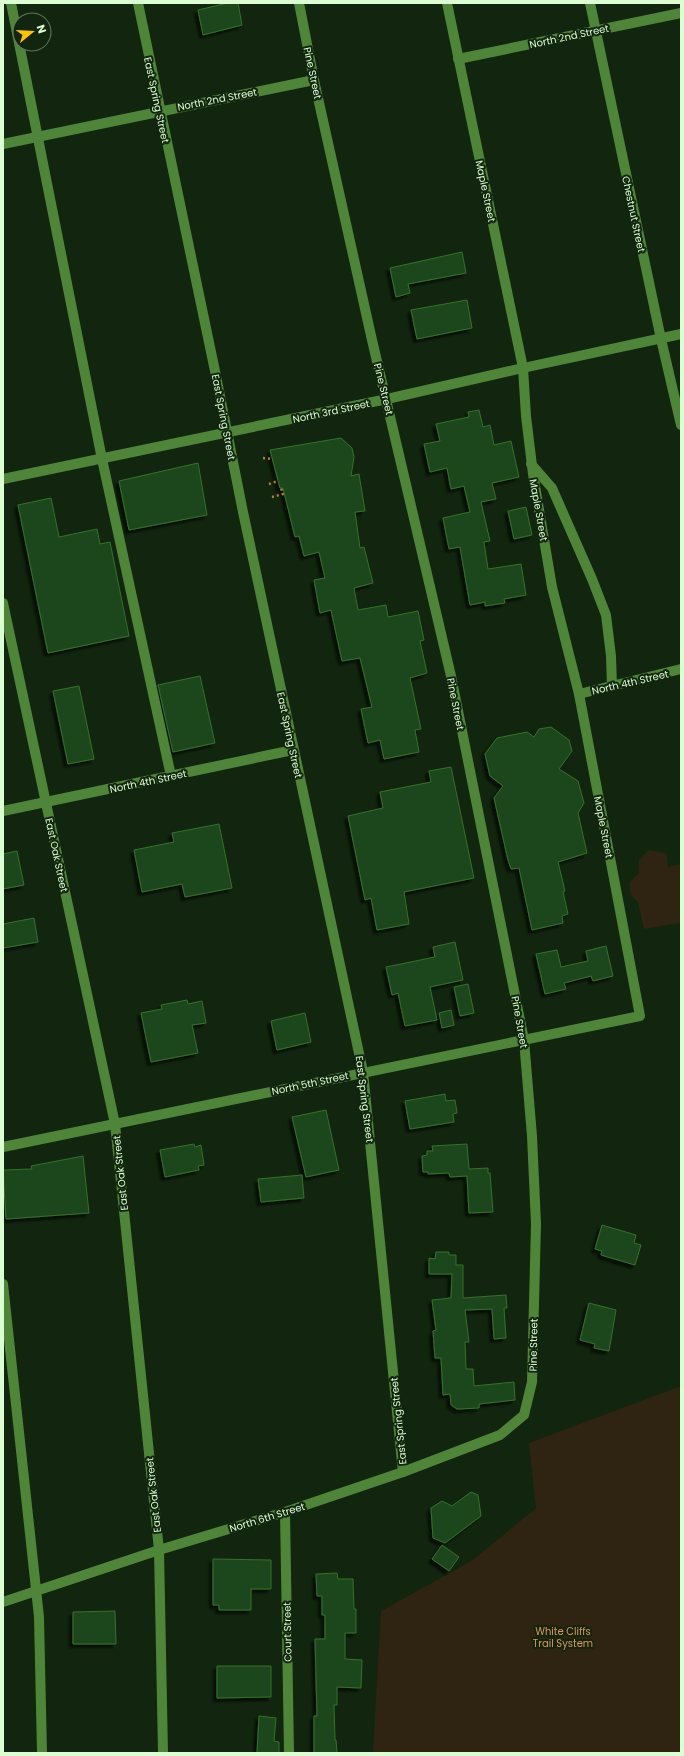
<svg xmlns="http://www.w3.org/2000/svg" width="684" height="1756" viewBox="0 0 684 1756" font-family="Poppins,sans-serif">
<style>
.green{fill:#2f2411}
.building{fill:#1f461a;stroke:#35722b;filter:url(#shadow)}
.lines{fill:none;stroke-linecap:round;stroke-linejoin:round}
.path{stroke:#b8822c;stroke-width:2.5;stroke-dasharray:2 3;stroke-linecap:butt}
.minor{stroke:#4e8538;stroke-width:10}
.labels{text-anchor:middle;stroke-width:4;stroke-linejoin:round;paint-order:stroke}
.street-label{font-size:10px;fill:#dbffd2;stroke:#12250e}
.park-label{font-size:10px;fill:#e2945b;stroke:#12250e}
</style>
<defs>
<filter id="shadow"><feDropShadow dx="-3.5" dy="3.5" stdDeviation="1" flood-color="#0009"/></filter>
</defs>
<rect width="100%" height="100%" fill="#12250e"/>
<g class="green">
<path d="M649,850L665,853L667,856L668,867L681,864V923L644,929L638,902L631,895L629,883L639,873V860Z"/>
<path d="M681,1386V1753H373L381,1611L473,1560L536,1508L529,1443Z"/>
</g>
<g class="building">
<path d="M228,3H238L242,25L203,35L198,10Z"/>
<path d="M462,252L466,273L408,284L410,293L396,297L390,268Z"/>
<path d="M467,300L472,328L417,339L411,310Z"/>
<path d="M479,410L483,427L490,425L494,445L511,441L519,477L492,483L496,499L481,502L490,541L484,542L488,569L521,564L526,595L504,599L505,603L485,606V602L470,605L460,547L449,549L443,518L470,512L464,486L451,489L447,468L430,472L424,444L440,441L436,424L469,417L468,412Z"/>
<path d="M341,438L352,448L354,457L351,476L359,474L365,511L355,512L360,548L364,547L373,583L354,588L358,610L386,605L388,617L418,611L424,640L420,641L427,673L410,678L421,729L415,730L419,752L384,759L380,740L368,743L361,709L372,707L360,658L342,661L331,610L320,613L314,580L325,578L319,552L304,556L299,536L295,537L283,488H280L270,450Z"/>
<path d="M198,463L207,515L129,530L119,481Z"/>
<path d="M51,498L59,537L97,529L100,544L110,542L129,636L48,653L18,505Z"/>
<path d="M526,507L532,535L514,539L508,511Z"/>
<path d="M200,676L215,743L173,752L158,685Z"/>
<path d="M79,686L94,759L68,764L53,691Z"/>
<path d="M551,727L569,740L572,751L559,769L578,781L584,803L578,813L587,853L558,862L565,891L563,892L568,914L562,916L563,923L532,930L519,868L511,869L508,860L494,798L503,786L490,776L485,754L497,738L527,732L534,737L539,729Z"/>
<path d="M451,767L474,878L404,892L409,924L377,930L371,898L365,900L348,816L383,808L380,792L431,782L429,771Z"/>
<path d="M219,824L232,888L185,897L182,884L142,892L134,850L174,842L172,833Z"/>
<path d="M17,851L24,885L3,889V854Z"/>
<path d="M34,918L38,942L3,948V924Z"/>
<path d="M455,942L463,980L430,987L437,1020L405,1026L398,993L392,995L386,967L435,957L433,947Z"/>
<path d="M606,946L613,976L593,981L591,976L564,983L566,989L545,994L536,954L557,950L561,967L588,961L586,951Z"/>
<path d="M468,984L474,1013L460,1016L454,987Z"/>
<path d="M187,1000L188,1004L202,1001L206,1023L192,1025L198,1053L151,1062L141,1013L162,1009L161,1005Z"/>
<path d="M451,1010L454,1025L442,1028L439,1013Z"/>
<path d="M305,1013L311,1042L277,1050L271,1021Z"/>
<path d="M445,1094L446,1101L455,1100L457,1113L453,1114L454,1122L410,1129L405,1101Z"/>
<path d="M326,1110L339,1170L306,1177L292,1117Z"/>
<path d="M194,1144L195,1147L201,1145L204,1165L198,1166L199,1170L165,1177L160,1150Z"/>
<path d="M467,1144L469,1169L488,1168V1173H490L493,1212L469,1213L467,1176L450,1177L449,1173L428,1174V1172H423L422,1156L427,1155V1151H433L432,1146Z"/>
<path d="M83,1156L89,1213L6,1219L3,1170L32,1169L31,1166Z"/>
<path d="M302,1175L304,1198L261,1202L258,1179Z"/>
<path d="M602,1225L636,1235L634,1243L641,1245L635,1265L601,1255L602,1251L595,1249Z"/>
<path d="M436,1252H449V1255H456V1265H463V1298L506,1295L507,1308H504L506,1338L494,1339L492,1309L465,1310L469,1342H465L466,1369H473L474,1386L514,1382L515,1400L479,1404V1408L457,1409L451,1405L450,1394L443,1395L441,1358H435L433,1331L436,1330L432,1300L451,1298L452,1274H429V1258L435,1259Z"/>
<path d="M589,1303L616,1310L609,1351L594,1348L595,1344L580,1340Z"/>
<path d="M471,1492L478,1495L481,1516L445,1543L433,1538L431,1508L442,1501L452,1506Z"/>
<path d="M442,1545L459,1557L449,1571L432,1559Z"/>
<path d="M213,1559L271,1560V1589H251V1610H219V1605H213Z"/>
<path d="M337,1573L338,1579H353L354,1609H356V1633H345V1659L362,1660L361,1688L337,1687V1705H334L335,1740H336L337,1753H314V1716H317L315,1639H325V1615H322V1596H317L316,1574Z"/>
<path d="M115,1611L116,1644H73V1612Z"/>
<path d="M217,1666H271V1697L217,1698Z"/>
<path d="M259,1716L276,1718L274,1741L279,1742V1753H257Z"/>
</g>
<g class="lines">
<g class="path">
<path d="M263,458L273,459"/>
<path d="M269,484L278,481"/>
<path d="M272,497L283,494L281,488"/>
</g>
<g class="minor">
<path d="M11,3L102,459L171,776"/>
<path d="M138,3L215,371L243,512L363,1072L403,1472"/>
<path d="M590,3L661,339L681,425"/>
<path d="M458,59L681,13"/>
<path d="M3,144L314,80"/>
<path d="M531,464L552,488L592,579L606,615L611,656L612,686"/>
<path d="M3,479L387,399L523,368L681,334"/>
<path d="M3,603L115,1124L159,1550L163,1753"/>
<path d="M579,694L681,669"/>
<path d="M3,811L293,750"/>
<path d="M3,1147L640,1016L579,694L552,587L533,474L526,416L523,368L447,3"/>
<path d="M3,1284L39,1617L42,1753"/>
<path d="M285,1512L289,1753"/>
<path d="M3,1602L159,1550L285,1512L403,1472L500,1435L524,1415L532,1382L536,1224L532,1136L524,1040L451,676L372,340L314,80L299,3"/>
</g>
</g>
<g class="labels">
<g class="street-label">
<text transform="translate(569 36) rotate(-12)" y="4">North 2nd Street</text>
<text transform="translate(313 73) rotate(78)" y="4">Pine Street</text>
<text transform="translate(217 99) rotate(-11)" y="4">North 2nd Street</text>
<text transform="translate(157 100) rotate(78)" y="4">East Spring Street</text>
<text transform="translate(486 191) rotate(78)" y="4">Maple Street</text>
<text transform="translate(634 214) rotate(78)" y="4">Chestnut Street</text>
<text transform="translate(384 389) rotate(76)" y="4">Pine Street</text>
<text transform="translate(331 411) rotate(-12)" y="4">North 3rd Street</text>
<text transform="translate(224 417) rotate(79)" y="4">East Spring Street</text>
<text transform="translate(539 510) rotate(80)" y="4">Maple Street</text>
<text transform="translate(630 682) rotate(-13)" y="4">North 4th Street</text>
<text transform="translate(456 704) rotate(79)" y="4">Pine Street</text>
<text transform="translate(290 735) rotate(78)" y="4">East Spring Street</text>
<text transform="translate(148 781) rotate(-12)" y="4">North 4th Street</text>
<text transform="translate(604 827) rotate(79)" y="4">Maple Street</text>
<text transform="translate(57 855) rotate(78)" y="4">East Oak Street</text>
<text transform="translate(520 1022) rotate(80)" y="4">Pine Street</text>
<text transform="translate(310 1083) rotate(-12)" y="4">North 5th Street</text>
<text transform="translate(365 1099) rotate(83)" y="4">East Spring Street</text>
<text transform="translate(120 1173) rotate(-96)" y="4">East Oak Street</text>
<text transform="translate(533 1345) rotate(-89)" y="4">Pine Street</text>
<text transform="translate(398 1421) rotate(-96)" y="4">East Spring Street</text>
<text transform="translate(153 1495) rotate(-96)" y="4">East Oak Street</text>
<text transform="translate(267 1517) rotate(-17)" y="4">North 6th Street</text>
<text transform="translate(287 1632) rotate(-91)" y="4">Court Street</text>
</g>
<g class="park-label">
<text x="563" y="1635">White Cliffs<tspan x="563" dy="12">Trail System</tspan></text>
</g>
</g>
<rect width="684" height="1756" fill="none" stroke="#dbffd2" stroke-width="8"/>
<g transform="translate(32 32) rotate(72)"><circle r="19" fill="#12250e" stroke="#627c5c"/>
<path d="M0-3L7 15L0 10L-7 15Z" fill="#fdc300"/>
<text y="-6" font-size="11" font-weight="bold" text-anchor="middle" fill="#dbffd2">N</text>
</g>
</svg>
